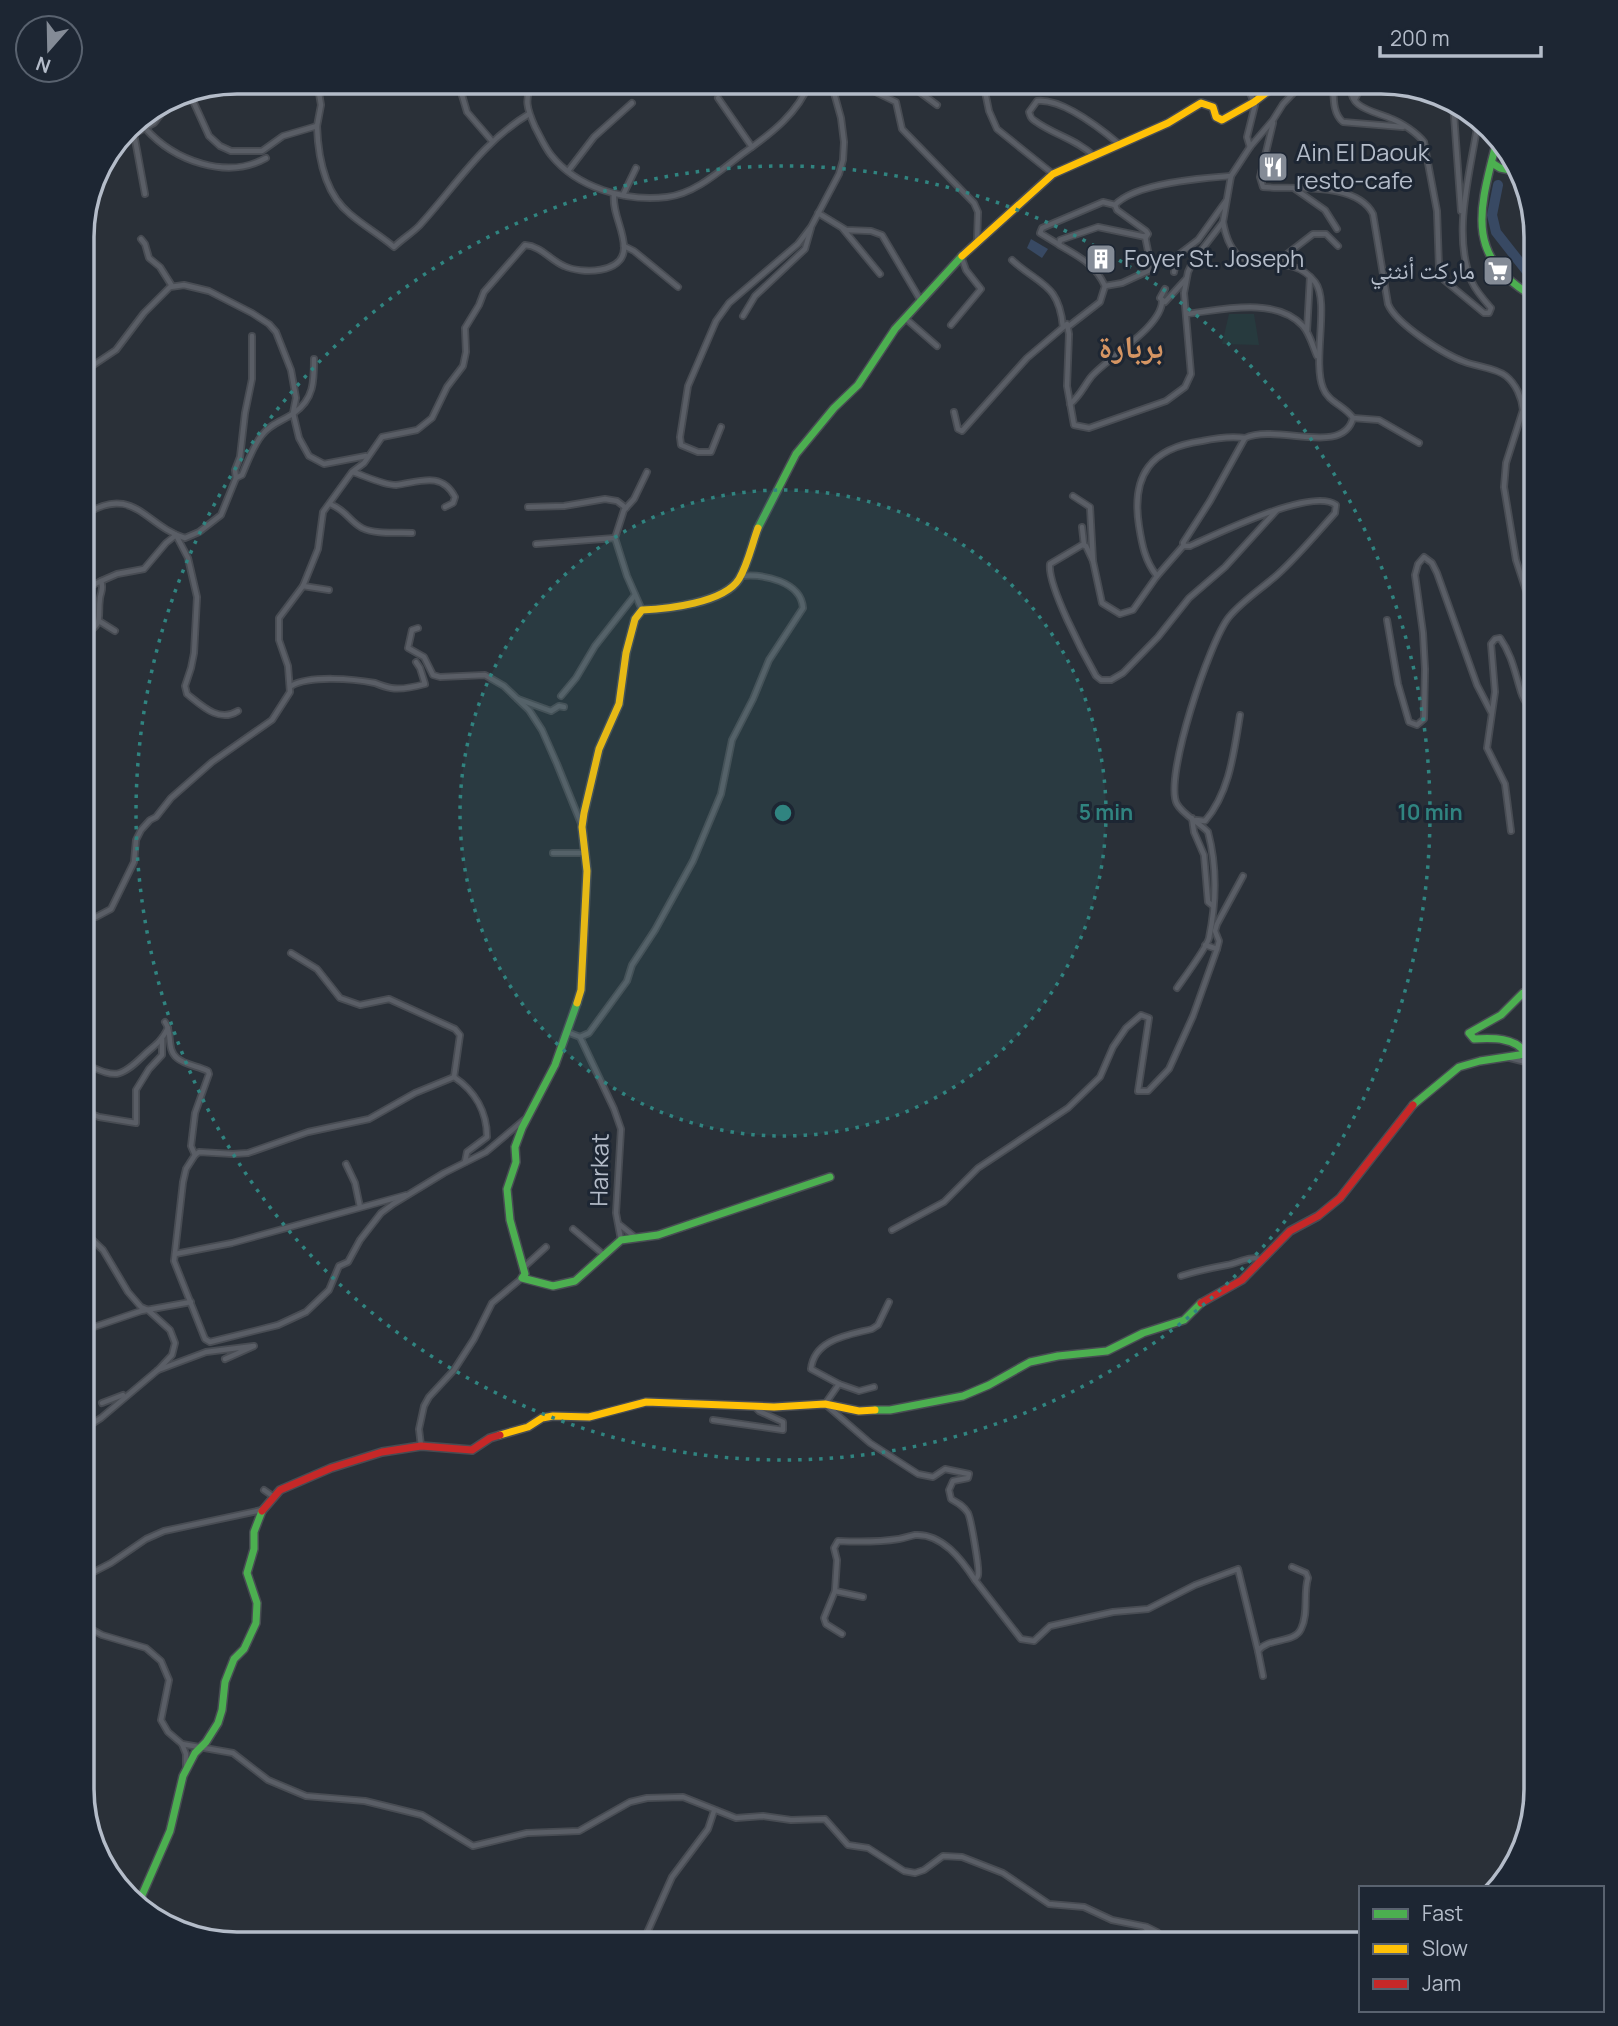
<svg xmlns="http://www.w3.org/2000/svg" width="1618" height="2026" viewBox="0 0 1618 2026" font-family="Manrope,'Noto Naskh Arabic',sans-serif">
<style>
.green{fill:#273a3e}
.water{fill:#384963}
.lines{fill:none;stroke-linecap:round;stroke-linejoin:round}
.river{stroke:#384963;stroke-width:10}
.street-casing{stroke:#484c53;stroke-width:8}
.fast-casing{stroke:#484c53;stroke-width:10}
.slow-casing{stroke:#484c53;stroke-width:10}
.jam-casing{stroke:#484c53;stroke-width:10}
.street{stroke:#5a5e66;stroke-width:4.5}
.fast{stroke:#4caf50;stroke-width:7}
.slow{stroke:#ffc107;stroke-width:7}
.jam{stroke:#c62828;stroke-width:7}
.ring{fill:none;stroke:#308480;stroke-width:3.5;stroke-dasharray:3.5 7}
.labels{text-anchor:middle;stroke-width:6;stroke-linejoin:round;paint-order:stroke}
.poi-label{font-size:24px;fill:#b4bcc9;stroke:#1d2633;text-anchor:start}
.street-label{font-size:24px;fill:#b4bcc9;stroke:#1d2633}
.district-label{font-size:32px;font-weight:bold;fill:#d59563;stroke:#1d2633}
.rim{fill:none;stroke:#b4bcc9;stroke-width:3.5}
.centre{fill:#308480;stroke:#1d2633;stroke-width:3.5}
.ring-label{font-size:21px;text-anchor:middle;font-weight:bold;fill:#308480;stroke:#1d2633;stroke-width:6;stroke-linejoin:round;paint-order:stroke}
</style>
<rect width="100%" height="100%" fill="#2a3038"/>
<path class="green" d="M1229,314H1254L1259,345L1222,344Z"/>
<path class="water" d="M1031,239L1048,249L1042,258L1027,248Z"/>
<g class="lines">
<g class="river">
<path d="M1504,166L1512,159"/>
<path d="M1498,185L1492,215L1496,232L1536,283"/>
</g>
<g class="street-casing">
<g id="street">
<path d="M535,82C522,97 528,111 535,127C540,136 544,146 551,155C577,188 626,202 667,197C696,194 723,168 745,152C772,133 798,113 810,82"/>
<path d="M855,82L896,102L902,129L974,203L978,212L977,242"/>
<path d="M906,82L937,105"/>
<path d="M983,82L989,111L997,129L1053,174"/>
<path d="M1246,83L1255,105L1247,137L1250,147"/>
<path d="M1333,83C1334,96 1332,113 1343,122L1403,127"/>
<path d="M1352,83C1346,109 1375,111 1392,119C1402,123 1417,133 1424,142L1437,211L1439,268L1444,280L1484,313H1489L1491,308C1484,300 1476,291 1472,282C1451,234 1471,171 1478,121"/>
<path d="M459,85L467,112L492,141"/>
<path d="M293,89H311L319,93L321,105L317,126"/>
<path d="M317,91L325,82"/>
<path d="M189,92L209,136L220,146L231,151H262L283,136L317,126C318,156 324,193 350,214C364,226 380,235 394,247C402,239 411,234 419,226C455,187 482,142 529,114"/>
<path d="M718,98L752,147"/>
<path d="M1355,99L1363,83"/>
<path d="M1453,101L1461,211"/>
<path d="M1273,123L1260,177L1263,187C1293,190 1356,181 1373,214L1388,304C1396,324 1445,355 1465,362C1478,367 1496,368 1506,376C1516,384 1522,398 1523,410L1506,463L1504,487L1516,560L1536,621"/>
<path d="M145,128C174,161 227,180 266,158"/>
<path d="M1094,156C1076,139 1054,135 1035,121C1030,118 1031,117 1029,112L1037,101C1062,98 1101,129 1119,144"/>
<path d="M568,171L594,137L632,103"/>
<path d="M1295,189L1325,210L1337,229"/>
<path d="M145,194L134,134L154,123L176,95"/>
<path d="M623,195L636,168"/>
<path d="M818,213L846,230L871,231L882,235L921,301"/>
<path d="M843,229L880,274"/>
<path d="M141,239L145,244L149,258L160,267L172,286"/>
<path d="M1058,244L1040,233L1042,228L1103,202L1115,205"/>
<path d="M624,246L634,251L678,287"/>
<path d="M1012,260C1039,285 1059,283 1063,327"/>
<path d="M1265,262L1282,258L1313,234H1326L1338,246"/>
<path d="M1174,272L1177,256L1198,240L1226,201"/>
<path d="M1105,286L1122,283L1148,271L1150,261L1145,236"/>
<path d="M1165,289L1160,298L1165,302L1186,279"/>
<path d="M1186,314C1221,310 1275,296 1303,326C1310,334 1313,347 1317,356"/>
<path d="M743,316L755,296L805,249L811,228"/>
<path d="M905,318L937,346"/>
<path d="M951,325L981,289L966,270L961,256"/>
<path d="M1069,326L1100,302L1105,286C1095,264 1078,256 1059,245L1060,240L1098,227L1146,237L1148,234L1146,231L1117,210L1115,205C1135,183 1202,178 1231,176"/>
<path d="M1307,331L1310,277"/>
<path d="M83,372L116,350L144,313L170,287L184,285L209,291L252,313L269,324L276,332L291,370L296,398L293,413L299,438L309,456L324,464L366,456"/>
<path d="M1070,404C1080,396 1084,386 1091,377C1107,358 1162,327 1162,301"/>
<path d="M954,412L958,429L962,431L1027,358L1067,324L1069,334L1067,386L1074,425L1089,428L1166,401L1185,387L1191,374L1184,293L1188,272L1193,261L1223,222L1231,176L1250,147L1273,120L1283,104L1303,83"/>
<path d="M1353,418L1379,420L1419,443"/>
<path d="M721,427L711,452H698L681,445L680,437L688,386L716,321L729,303L798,244L811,227L839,174L843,160L844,142L841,118L831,82"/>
<path d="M1245,438C1231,436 1216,438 1202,441C1151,448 1131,475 1139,526C1142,545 1145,561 1157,576L1133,610L1120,614L1102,603L1093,561L1086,546L1082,545L1050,564C1047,585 1084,655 1096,676L1101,680H1111L1123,673L1158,637L1189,598L1225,567L1276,511"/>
<path d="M353,472C365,476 383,485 396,485C417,483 441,470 455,497L453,503L445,507"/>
<path d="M236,478L235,470L240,457L245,413L252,379V336"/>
<path d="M1073,496L1090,507L1093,561"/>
<path d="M330,504C346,510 349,521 362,528C377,535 397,532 412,533"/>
<path d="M528,507L564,506L605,499L617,501L626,508"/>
<path d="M83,516C133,482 145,526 185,538L199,532L221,515L236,478L242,475C248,461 253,446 262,435C271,423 283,421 294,413C314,399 314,381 314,359"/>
<path d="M1082,527L1084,545"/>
<path d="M536,544L615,538"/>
<path d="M1157,576L1184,545"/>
<path d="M303,586L329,590"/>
<path d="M83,590L101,581"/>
<path d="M642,610L627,576L615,538L624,510L634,499L647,472"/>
<path d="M1387,620L1398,684L1409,722L1417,725L1424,719L1425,669L1423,633L1415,575L1418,564L1424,557L1432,563L1437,573L1477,685L1491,712"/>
<path d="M99,621L115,631"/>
<path d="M418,628L412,630L408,648L424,657L433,675L440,677L485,675L504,686L529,710L542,730L557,764L582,826"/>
<path d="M83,636C105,622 97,620 100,598C101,591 104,589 101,581L117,574L144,569L166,543L176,535L188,558L197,597L194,653L191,668L185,686L187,694C202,706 219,723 238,711"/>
<path d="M291,686C310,675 354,679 375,683C380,685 385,687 391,688C402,690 414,687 425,684L420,668L416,662"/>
<path d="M561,696L576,678L595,646L635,595"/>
<path d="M518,699L551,711L559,706L564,707"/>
<path d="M1192,818L1194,832L1204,855L1208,902L1213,906"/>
<path d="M1196,820L1205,821C1230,792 1234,751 1240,715"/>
<path d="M1511,831L1505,784L1487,748L1495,692L1491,644L1495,639L1500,638C1512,655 1515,673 1521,692C1524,702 1531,709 1536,718"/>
<path d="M553,853H585"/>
<path d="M82,916L96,917L111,909L134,862L136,840L141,830L150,820L156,817L171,798L212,762L272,720L290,692L288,666L279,640V618L303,586L318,549L323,512L352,472L364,463L382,437L417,430L432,418L447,387L463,366L466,352L465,328L479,305L484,292L525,245C541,246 550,260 564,266C581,274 624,274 624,248C624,229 612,213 614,194"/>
<path d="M1217,949L1219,941L1215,931L1217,924L1243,876"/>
<path d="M291,953L317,969L340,998L360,1005L389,999L455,1029L460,1035L454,1077"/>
<path d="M1177,988C1184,978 1207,947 1209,938C1216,904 1217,866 1208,832C1200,823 1183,815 1177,804C1163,779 1210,640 1229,617C1242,601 1261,589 1277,575C1298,556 1316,534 1335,513L1336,505C1312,487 1217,534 1190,546H1184L1183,543L1210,501L1245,438C1276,423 1343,457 1353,418C1345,406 1328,402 1323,388C1312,361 1330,301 1315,282C1284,242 1236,293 1223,222"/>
<path d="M165,1022C173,1033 166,1049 177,1058C185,1065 198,1066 208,1071L209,1074L195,1113L191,1146L195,1155L186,1169L183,1182L174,1261L205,1339L210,1342L278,1325L306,1312L329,1290L339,1266L348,1262L360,1240L381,1213L393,1204L444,1173L486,1152L525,1119"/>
<path d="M567,1032L580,1037L614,1109L621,1129L616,1213L621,1240"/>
<path d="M580,1037L589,1033L627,981L632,965L655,930L693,861L721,794L732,740L753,699L769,660L803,608C801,581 763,574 742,576"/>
<path d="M1510,1058L1526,1062L1536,1059"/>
<path d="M82,1063C114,1076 117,1081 142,1057C155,1044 159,1045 168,1028"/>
<path d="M86,1112L99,1117L136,1123V1090L149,1069L162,1055V1039"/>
<path d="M82,1146L89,1143"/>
<path d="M195,1155L199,1152L233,1154L248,1153L308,1132L369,1119L415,1093L454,1077C475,1091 487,1112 487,1137L467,1152L465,1162"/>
<path d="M346,1164L355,1183L360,1207"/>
<path d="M620,1225L635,1237"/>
<path d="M573,1229L604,1255"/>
<path d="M892,1230L944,1202L978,1168L1068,1108L1100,1077L1113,1047L1126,1028L1141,1015L1149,1018L1138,1091H1148L1169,1069L1193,1016L1217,949L1205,945"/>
<path d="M175,1254L232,1243L406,1195"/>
<path d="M523,1268L546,1247"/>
<path d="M1181,1276C1197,1271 1211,1268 1227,1265C1239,1263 1248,1256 1261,1259"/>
<path d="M889,1302L878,1325L872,1329C849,1335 814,1339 811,1369L839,1384L825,1404L870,1443L918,1474L933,1477L945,1469L969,1474L968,1478L953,1481L949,1490L951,1499C958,1503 964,1506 968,1513C971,1519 980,1571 978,1575C978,1577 976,1579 975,1580L1021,1639L1034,1641L1050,1626L1113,1612L1148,1609L1195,1585L1238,1569L1258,1651C1268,1637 1294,1644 1301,1629C1309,1613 1303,1594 1308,1578L1306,1573L1292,1567"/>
<path d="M82,1331L141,1311L191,1302"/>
<path d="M158,1370L206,1352L254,1346L225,1359"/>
<path d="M839,1384L859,1391L874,1387"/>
<path d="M102,1403L123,1395"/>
<path d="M713,1420L783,1430V1422L759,1411L754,1406"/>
<path d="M82,1430L101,1418L159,1369L172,1355L175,1343L170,1330L148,1310L141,1307L128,1292L103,1250L82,1230"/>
<path d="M421,1446L419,1429L424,1406L429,1397L454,1370L474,1339L492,1303L522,1278"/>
<path d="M264,1490L274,1497"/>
<path d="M82,1578L111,1563L146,1539L164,1531L262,1510"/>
<path d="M835,1591L824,1618L826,1624L842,1634"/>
<path d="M863,1597L835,1591L837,1560L834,1548L838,1541C858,1542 879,1542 899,1539C905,1538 910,1536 915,1535C942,1533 962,1560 975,1580"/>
<path d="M82,1624L102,1635L146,1648L161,1661L169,1680L161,1720L168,1732L182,1744L233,1753L268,1780L306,1796L365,1801L422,1815L473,1846L527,1833L579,1831L630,1802L647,1798L683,1797L736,1818L763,1816L791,1820L825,1819L848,1845L868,1848L904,1871L915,1873L924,1870L943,1856L962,1857L1003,1873L1049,1904L1084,1907L1112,1920L1147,1927L1157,1932L1170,1944"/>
<path d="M1258,1651L1263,1676"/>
<path d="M182,1744L186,1754V1768"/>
<path d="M1145,1927L1152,1936L1153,1944"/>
<path d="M642,1944L672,1877L708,1829L714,1811"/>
</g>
</g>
<g class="fast-casing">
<g id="fast">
<path d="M1497,140C1480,208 1462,257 1536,298"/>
<path d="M1492,163L1500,168L1515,171"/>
<path d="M758,528L796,454L834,408L858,385L895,329L962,256"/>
<path d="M577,1003L555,1065L522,1128L515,1147L516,1162L507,1189L510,1220L525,1274L522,1278L553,1286L575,1281L621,1240L658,1235L830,1177"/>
<path d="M1413,1105L1459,1067L1480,1061L1526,1054C1516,1037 1492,1038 1474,1039L1469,1033L1501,1015L1523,993L1536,986"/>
<path d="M875,1410H890L963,1396L989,1385L1030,1362L1058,1356L1107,1351L1143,1333L1184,1320L1201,1303"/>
<path d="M139,1902L170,1831L183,1776L195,1753L206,1742L218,1723L222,1710L225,1682L234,1659L244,1649L256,1623L257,1603L247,1573L254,1549V1532L262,1511"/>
</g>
</g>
<g class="slow-casing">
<g id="slow">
<path d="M962,256L1053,174L1168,123L1201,103L1213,107L1216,117L1222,120L1254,102L1279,83"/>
<path d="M577,1003L581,990L587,871L582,827L584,813L599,749L619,704L626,653L635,619L642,610C667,609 724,603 739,579C748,564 752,544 758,528"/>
<path d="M500,1435L528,1427L542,1418L553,1416L589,1417L646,1402L774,1407L825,1404L859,1411L875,1410"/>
</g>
</g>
<g class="jam-casing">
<g id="jam">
<path d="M1201,1303L1242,1280L1290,1231L1318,1216L1340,1198L1413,1105"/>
<path d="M262,1511L280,1490L331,1468L382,1452L421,1446L472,1450L490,1438L500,1435"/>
</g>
</g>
<use href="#street" class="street"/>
<use href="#fast" class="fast"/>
<use href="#slow" class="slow"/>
<use href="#jam" class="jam"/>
</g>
<circle cx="783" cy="813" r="323" fill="#308480" fill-opacity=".12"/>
<g class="ring">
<circle cx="783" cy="813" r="323"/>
<circle cx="783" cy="813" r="647"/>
</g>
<defs>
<g id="restaurant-square" transform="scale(1.575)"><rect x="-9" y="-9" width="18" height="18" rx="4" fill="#848b96" stroke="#1d2633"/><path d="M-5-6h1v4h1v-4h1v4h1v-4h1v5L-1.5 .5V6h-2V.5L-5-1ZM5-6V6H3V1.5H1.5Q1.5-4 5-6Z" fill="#fff"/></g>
<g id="building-square" transform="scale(1.575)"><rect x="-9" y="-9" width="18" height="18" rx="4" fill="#848b96" stroke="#1d2633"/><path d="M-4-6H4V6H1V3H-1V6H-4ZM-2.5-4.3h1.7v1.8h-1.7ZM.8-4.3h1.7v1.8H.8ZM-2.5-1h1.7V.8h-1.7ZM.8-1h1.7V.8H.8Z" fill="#fff"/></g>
<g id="supermarket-square" transform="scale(1.575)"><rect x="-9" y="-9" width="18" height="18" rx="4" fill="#848b96" stroke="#1d2633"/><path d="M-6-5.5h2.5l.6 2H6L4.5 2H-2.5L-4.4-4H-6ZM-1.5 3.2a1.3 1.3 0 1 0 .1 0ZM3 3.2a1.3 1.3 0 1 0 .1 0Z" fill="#fff"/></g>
</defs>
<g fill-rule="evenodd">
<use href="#restaurant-square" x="1273" y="167"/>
<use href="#building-square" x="1101" y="259"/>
<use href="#supermarket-square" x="1498" y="271"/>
</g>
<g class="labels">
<g class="poi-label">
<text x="1296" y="161">Ain El Daouk<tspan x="1296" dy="28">resto-cafe</tspan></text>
<text x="1124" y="267">Foyer St. Joseph</text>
<text x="1475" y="279" text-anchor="end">ماركت أنثني</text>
</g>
<g class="street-label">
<text transform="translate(600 1170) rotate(-89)" y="8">Harkat</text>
</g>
<g class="district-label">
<text x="1131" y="358">بربارة</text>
</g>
</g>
<path d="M0 0H1618V2026H0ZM237 94H1381A143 143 0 0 1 1524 237V1789A143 143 0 0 1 1381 1932H237A143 143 0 0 1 94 1789V237A143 143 0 0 1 237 94Z" fill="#1d2633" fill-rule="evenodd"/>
<path class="rim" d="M237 94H1381A143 143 0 0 1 1524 237V1789A143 143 0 0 1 1381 1932H237A143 143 0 0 1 94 1789V237A143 143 0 0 1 237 94Z"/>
<circle cx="783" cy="813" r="10" class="centre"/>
<g class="ring-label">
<text x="1106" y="820">5 min</text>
<text x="1430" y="820">10 min</text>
</g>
<rect x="1359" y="1886" width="245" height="126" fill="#1d2633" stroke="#59626f" stroke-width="2"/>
<rect x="1373" y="1909" width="35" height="10" fill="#4caf50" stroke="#59626f" stroke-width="2"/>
<text x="1422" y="1921" font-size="21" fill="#b4bcc9">Fast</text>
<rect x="1373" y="1944" width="35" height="10" fill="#ffc107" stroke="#59626f" stroke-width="2"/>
<text x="1422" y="1956" font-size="21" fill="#b4bcc9">Slow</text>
<rect x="1373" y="1979" width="35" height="10" fill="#c62828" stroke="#59626f" stroke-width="2"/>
<text x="1422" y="1991" font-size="21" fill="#b4bcc9">Jam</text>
<g transform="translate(49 49) rotate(200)"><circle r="33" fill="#1d2633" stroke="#59626f" stroke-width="2"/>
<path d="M0-5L12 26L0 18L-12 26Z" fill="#848b96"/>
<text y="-10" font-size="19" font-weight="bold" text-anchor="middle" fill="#b4bcc9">N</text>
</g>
<path d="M1380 46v10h161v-10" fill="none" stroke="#b4bcc9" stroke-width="3.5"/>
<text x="1390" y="46" font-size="21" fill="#b4bcc9" stroke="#1d2633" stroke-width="5" paint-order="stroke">200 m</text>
</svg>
